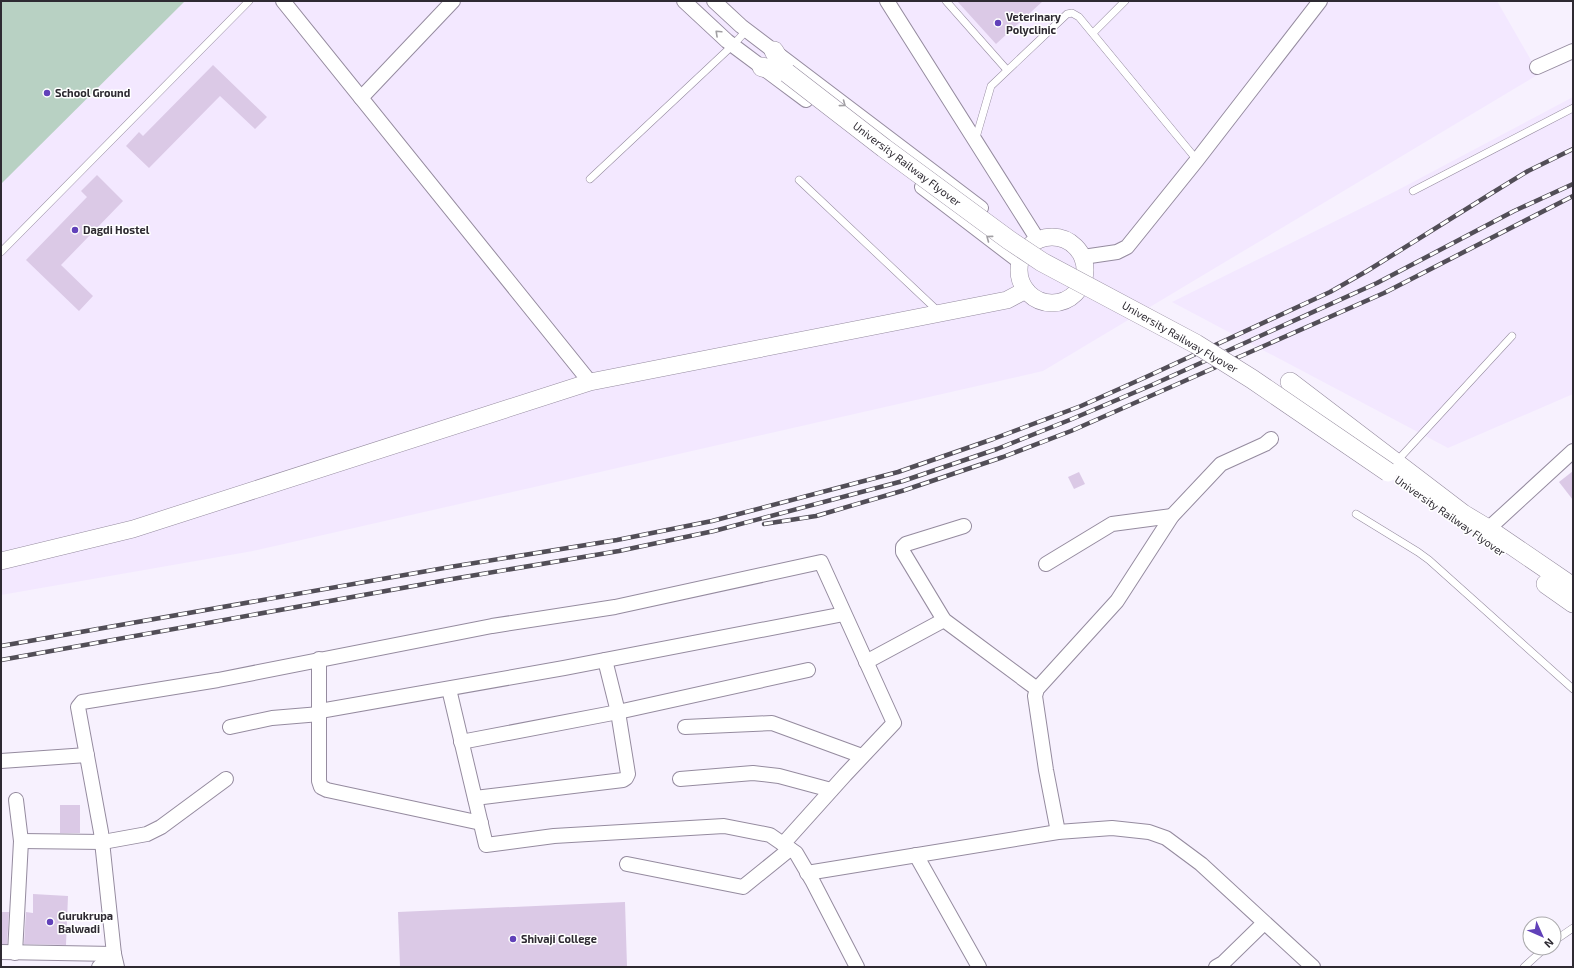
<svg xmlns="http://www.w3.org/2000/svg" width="1574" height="968" viewBox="0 0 1574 968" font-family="'Exo 2',sans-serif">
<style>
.built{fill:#f3e8ff}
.green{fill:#b8d1c3}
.building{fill:#dbc9e6}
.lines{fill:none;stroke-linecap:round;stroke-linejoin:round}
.service-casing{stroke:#958b9f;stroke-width:8}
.minor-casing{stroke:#958b9f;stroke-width:16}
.tertiary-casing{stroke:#958b9f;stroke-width:18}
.secondary-casing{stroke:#958b9f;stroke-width:20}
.service{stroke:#fff;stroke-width:7}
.minor{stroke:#fff;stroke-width:14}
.tertiary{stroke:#fff;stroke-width:17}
.secondary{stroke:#fff;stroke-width:19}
.rail-casing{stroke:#524e57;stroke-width:4.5}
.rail{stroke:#fff;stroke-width:3;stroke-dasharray:9;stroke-linecap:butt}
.secondary-bridge-casing{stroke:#958b9f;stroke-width:20;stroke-linecap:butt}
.secondary-bridge{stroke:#fff;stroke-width:19}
.oneway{stroke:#a19fa3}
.poi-dot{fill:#6141b9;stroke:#fff;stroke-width:1.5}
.labels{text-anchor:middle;stroke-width:3;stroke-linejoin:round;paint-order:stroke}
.poi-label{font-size:11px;font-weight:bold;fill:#2e2a32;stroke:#fff;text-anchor:start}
.street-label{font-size:11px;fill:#2e2a32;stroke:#fff}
</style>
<rect width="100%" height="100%" fill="#f7f1fe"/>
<g class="built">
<path d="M1,1H1497L1539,74L1043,371L253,551L1,595Z"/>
<path d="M1573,97V394L1448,448L1172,302L1396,191Z"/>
</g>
<path class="green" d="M1,1H185L1,184Z"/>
<g class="building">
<path d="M957,1H1043L996,44Z"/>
<path d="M213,65L267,117L255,129L220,96L149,168L126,146L139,132L143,136Z"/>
<path d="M97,175L123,201L61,265L93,296L79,311L26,260L87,197L81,191Z"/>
<path d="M1573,471V500L1559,482Z"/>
<path d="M1079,472L1085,484L1074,489L1068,477Z"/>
<rect x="60" y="805" width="20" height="28"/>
<path d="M33,894L68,896L66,945L24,944L26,912L33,913Z"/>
<path d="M625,902L627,967H400L398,912Z"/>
<path d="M1,912H9L7,944H1Z"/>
</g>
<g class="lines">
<g class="service-casing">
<g id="service">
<path d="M946,1L1007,70"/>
<path d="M1093,33L1125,1"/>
<path d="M975,141L991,86L1067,14L1072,13L1079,17L1197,160"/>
<path d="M590,179L733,45L746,31"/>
<path d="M799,180L940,313"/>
<path d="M1413,191L1573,108"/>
<path d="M1,252L249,1"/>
<path d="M1396,462L1512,336"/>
<path d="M1356,514L1418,552L1429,560L1573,689"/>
<path d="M1554,941L1573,928"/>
<path d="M1524,967L1545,948"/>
</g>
</g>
<g class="minor-casing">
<g id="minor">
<path d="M283,1L590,382"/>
<path d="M684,1L727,41L806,100"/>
<path d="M714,1L741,26L981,208"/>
<path d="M887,1L1038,240"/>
<path d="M1537,67L1573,51"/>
<path d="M361,98L453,1"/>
<path d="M922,187L1020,262"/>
<path d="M1083,257L1117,252L1127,247L1197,160L1320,1"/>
<path d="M964,526L906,544L903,547V552L944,620L1037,689"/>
<path d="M1488,529L1573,451"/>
<path d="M1046,564L1112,524L1172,516"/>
<path d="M319,659V781L321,787L327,790L481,823"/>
<path d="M866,662L944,620"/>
<path d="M449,689L486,845L554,836L724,826L770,835L796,853L813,882L857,967"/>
<path d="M320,711L564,668L844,614"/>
<path d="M230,727L272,718L320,714"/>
<path d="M685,727L772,723L862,756"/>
<path d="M461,742L618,712L808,670"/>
<path d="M1,761L87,755"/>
<path d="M680,779L753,773L779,776L831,790"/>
<path d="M475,798L623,780L626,778L628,774L618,712L605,660"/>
<path d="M1058,832L1046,770L1035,696L1037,689L1117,601L1172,516L1221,464L1265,444L1271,439"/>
<path d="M21,841L103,842L147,834L161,827L226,779"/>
<path d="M916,855L979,967"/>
<path d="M627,864L743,887L790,849"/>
<path d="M807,873L1058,832L1112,828L1149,832L1166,838L1201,864L1313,967"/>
<path d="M1,952L114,954"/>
<path d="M15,953L21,841L16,800"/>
<path d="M99,967L114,954"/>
<path d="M117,967L114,954L101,832L78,707L82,702L218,680L492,626L615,607L821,562L894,723L845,775L783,844"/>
<path d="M1216,967L1223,963L1264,923"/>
</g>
</g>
<g class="tertiary-casing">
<g id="tertiary">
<circle cx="1052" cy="270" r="33"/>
<path d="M1,561L133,529L590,382L1007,300L1026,290"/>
</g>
</g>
<g class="secondary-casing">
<g id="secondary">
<path d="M774,51L787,73"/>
<path d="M762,67L787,73"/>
<path d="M1290,382L1463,514L1488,529L1573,587"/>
<path d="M1546,584L1573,603"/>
</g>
</g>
<use href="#service" class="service"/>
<use href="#minor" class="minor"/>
<use href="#tertiary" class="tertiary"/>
<use href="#secondary" class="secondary"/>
<g class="rail-casing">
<g id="rail">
<path d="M764,524L816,516L905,490L1003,457L1071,431L1384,293L1573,196"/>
<path d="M1,646L450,567L617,540L712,521L898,472L993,439L1081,406L1146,377L1330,292L1367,271L1492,193L1528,171L1573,149"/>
<path d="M1,660L458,578L619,551L714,531L903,481L997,449L1072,419L1152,385L1377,283L1514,211L1573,184"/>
</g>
</g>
<use href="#rail" class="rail"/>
<g class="secondary-bridge-casing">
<path id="secondary-bridge" d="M787,73L884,148L1009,240L1042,262L1196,344L1252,379L1388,472"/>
</g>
<use href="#secondary-bridge" class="secondary-bridge"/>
</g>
<defs><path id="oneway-chevron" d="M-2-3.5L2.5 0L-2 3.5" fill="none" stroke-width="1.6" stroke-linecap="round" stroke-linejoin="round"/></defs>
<g class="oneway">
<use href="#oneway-chevron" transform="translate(718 33) rotate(-137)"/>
<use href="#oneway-chevron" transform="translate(843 104) rotate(37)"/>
<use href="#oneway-chevron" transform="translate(989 238) rotate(-143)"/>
</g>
<g class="poi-dot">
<circle cx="998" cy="23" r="4"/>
<circle cx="47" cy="93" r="4"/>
<circle cx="75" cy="230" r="4"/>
<circle cx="50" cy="922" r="4"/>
<circle cx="513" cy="939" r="4"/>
</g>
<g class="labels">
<g class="poi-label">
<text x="1006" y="21">Veterinary<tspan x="1006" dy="13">Polyclinic</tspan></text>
<text x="55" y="97">School Ground</text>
<text x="83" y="234">Dagdi Hostel</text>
<text x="58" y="920">Gurukrupa<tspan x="58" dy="13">Balwadi</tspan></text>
<text x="521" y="943">Shivaji College</text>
</g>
<g class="street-label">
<text transform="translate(907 164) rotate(37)" y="4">University Railway Flyover</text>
<text transform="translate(1180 337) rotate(30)" y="4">University Railway Flyover</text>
<text transform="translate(1450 516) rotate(35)" y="4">University Railway Flyover</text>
</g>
</g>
<rect width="1574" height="968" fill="none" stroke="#2e2a32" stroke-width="4"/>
<g transform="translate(1542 936) rotate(135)"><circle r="19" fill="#ffffff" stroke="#abaaad"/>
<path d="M0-3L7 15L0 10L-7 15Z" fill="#6141b9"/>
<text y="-6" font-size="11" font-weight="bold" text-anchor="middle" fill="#2e2a32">N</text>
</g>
</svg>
